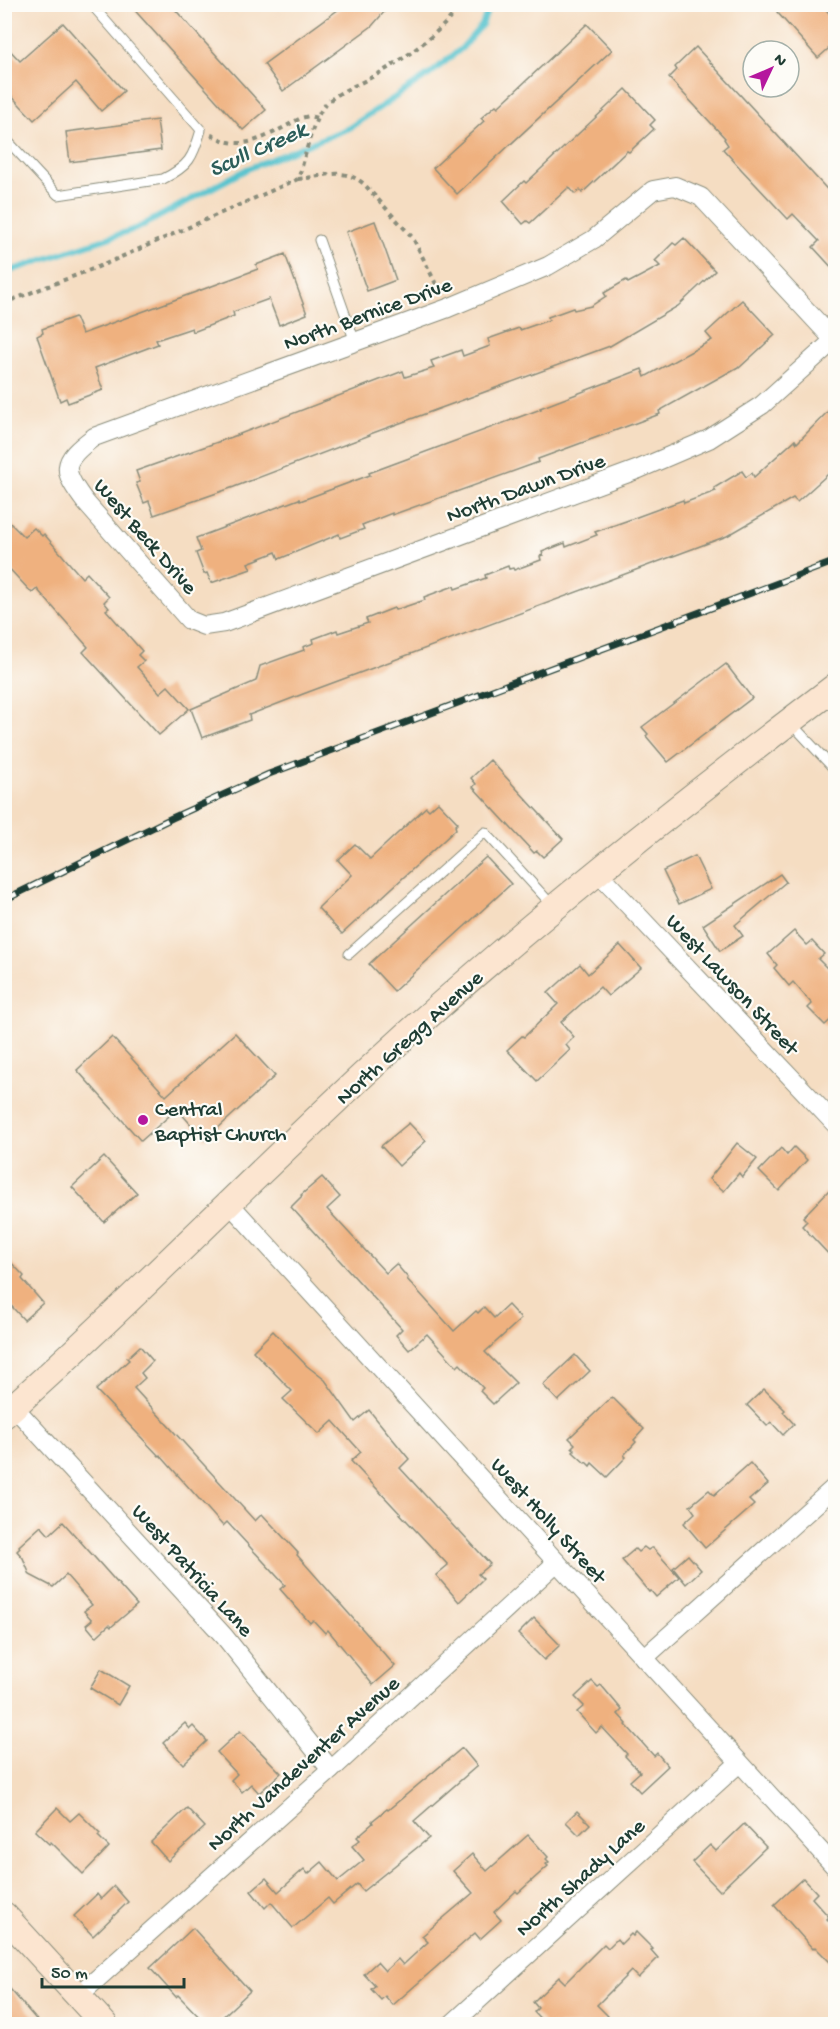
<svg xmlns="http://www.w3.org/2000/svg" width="840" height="2029" viewBox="0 0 840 2029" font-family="'Gochi Hand',sans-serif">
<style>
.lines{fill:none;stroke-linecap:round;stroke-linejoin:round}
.stream{stroke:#55c2cd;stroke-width:6}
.building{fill:#efb17f}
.lane-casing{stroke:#8a8d7b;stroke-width:11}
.street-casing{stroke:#8a8d7b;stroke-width:20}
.secondary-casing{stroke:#8a8d7b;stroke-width:28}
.path{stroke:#8a8d7b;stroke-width:4;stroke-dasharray:4.5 4.5;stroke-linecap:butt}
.lane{stroke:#fff;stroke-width:9}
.street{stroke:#fff;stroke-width:18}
.secondary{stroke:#fce5d0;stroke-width:26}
.rail-casing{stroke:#1f3d34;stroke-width:7}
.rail{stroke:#fdfcf7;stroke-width:4.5;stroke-dasharray:14;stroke-linecap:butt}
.poi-dot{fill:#b5179e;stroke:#fdfcf7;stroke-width:2}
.labels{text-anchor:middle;stroke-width:4.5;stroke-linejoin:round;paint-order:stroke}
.street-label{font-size:22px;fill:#1f3d34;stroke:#fdfcf7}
.poi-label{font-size:22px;fill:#1f3d34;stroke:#fdfcf7;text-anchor:start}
.water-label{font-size:24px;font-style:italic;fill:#2c5e5a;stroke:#fdfcf7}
</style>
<rect width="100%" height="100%" fill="#fdfcf7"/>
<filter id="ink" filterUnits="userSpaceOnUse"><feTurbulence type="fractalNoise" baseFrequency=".0167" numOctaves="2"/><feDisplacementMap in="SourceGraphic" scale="12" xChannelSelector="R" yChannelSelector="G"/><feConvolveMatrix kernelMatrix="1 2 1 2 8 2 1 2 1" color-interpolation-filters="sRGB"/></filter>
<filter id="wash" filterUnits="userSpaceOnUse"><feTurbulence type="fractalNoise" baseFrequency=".008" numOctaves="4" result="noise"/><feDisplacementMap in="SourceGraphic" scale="24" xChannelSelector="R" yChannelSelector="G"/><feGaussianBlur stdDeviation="1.35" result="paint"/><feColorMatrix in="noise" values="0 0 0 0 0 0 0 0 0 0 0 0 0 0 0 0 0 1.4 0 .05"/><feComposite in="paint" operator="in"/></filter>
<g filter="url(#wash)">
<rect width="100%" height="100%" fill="#f5ddc2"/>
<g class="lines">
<path class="stream" d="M4,273L138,228L247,169L349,128L430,74L462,48L482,25L490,4"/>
</g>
<g id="blocks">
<g class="building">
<path d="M129,4H170L266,110L243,130Z"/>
<path d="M346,4H391L372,26L283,91L264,64Z"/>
<path d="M786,4H821L836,21V42L818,58L777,12Z"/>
<path d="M63,23L124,91L101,111L76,82L34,120L4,88V44L20,61Z"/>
<path d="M587,24L612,50L457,194L433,168L484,121L481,118L496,105L498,107Z"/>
<path d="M696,47L836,199V272L813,247L819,241L793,214L788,219L741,169L723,149L728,145L724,139L725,138L669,78L677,70L675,67Z"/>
<path d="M626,89L655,120L650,125L654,129L629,152L627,151L582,193L580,190L575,194L569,187L530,223L527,221L523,224L503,201L524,181L526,183Z"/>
<path d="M157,120L161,150L70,162L66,132Z"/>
<path d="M375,221L396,280L367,291L346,232Z"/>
<path d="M684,238L715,271L678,306L610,346L370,434V435L234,487L154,515L149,501L144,503L136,483L140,482L136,471L232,437L403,371L405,377L434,368L431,361L461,350L463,356L490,346L488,339L519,328L520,330L549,320L548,317L573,308L574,310L591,306L606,296L604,293L626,280L628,283L660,266L655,261L673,243L676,245Z"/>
<path d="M285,254L307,314L279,325L269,299L233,312L234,316L193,332L192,328L156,340L158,344L95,368L103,390L68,403L66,398L60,401L37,336L43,333L42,329L75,317L82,334L258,269L256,265Z"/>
<path d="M742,300L775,335L739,368L738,367L659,411L660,414L538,459L539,462L392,515V513L362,525L364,529L340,538L339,534L279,559L276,552L248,563L251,569L211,583L207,573L204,574L196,553L201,551L196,538L299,499L300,501L370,475L369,473L541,409L540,408L642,369L645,377L712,340L706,333Z"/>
<path d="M836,403V467L797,502L793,498L727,536L303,694L249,715L250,720L202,738L191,709L256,681L260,666L304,650L303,647L314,643L313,639L337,630L338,633L368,623L366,619L394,608L395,610L425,600L424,597L454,586L455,589L486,578L485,575L508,566L509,569L513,568L514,570L541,560L540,556L543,555L542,552L565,543L566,547L597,535L595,532L626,521L683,500L684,503L716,491L714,488L742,471L746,477L752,473L754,477L795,440L797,443Z"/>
<path d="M4,517L24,537L34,528L42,536L44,534L82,578L87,573L109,597L104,602L109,608L106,610L142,651L138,655L144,661L137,667L160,693L168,686L189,709L159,735L83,652L88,647L37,589L32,593L4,563Z"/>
<path d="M726,664L752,698L668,762L646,736L648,734L642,727Z"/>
<path d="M490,760L563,839L543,857L537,851L534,853L473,787L476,784L471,778Z"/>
<path d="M438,802L458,823L455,826L456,829L342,934L318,908L352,875L338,860L355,844L370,859L426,807L429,810Z"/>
<path d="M695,856L711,889L679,904L663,871Z"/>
<path d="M486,857L511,884L394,991L369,964Z"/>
<path d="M780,874L786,882L735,925L743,936L720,951L703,925Z"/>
<path d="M794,931L807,945L812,941L824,954L818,959L836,977V1015L825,1025L808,1008L812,1004L793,982L789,986L774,968L777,965L768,954Z"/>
<path d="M620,945L641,968L608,996L600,987L561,1022L574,1037L566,1045L570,1050L537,1081L507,1050L522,1036L524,1037L558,1004L548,993L580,964L588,974Z"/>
<path d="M235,1033L275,1076L205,1140L177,1109L141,1141L77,1070L112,1037L166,1096Z"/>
<path d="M409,1123L426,1141L399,1166L381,1146Z"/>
<path d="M737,1143L757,1159L742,1177L739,1173L724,1191L709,1179Z"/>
<path d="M794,1147L807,1160L779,1191L759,1171L781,1148L787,1155Z"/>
<path d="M104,1157L137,1193L104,1222L72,1187Z"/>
<path d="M322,1177L340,1197L327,1209L386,1273L396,1264L408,1278L407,1279L454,1331L476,1311L478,1313L484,1307L494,1318L508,1305L521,1319L485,1352L516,1383L493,1404L480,1391L483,1388L460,1364L457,1367L427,1334L409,1350L396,1335L402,1329L291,1207L302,1196L301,1195Z"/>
<path d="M828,1191L836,1199V1262L802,1226L807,1221L803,1217Z"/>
<path d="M4,1255L24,1276L22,1279L43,1303L24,1320L4,1298Z"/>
<path d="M273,1331L307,1366L325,1380L355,1422L369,1410L409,1459L400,1468L457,1530L458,1529L490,1564L478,1574L483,1579L459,1602L436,1575L448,1565L351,1461L361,1452L333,1421L319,1434L283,1399L292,1391L253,1351Z"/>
<path d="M140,1346L153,1361L141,1373L145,1378L134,1388L255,1521L262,1514L298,1553L297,1555L395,1666L373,1685L328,1630L325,1633L313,1620L310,1623L280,1589L285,1585L227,1522L223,1526L160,1455L159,1456L96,1390L129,1360L127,1358Z"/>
<path d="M575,1355L590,1371L558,1401L543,1385Z"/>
<path d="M764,1389L785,1410L783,1412L794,1424L783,1435L771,1422L767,1426L747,1405Z"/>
<path d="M612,1397L644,1429L634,1440L636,1442L624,1455L626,1457L607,1477L592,1463L590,1466L586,1462L585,1463L573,1452L575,1450L572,1447L575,1444L569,1438Z"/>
<path d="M750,1463L768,1484L749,1500L754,1505L705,1548L684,1523L695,1513L690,1506L709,1490L714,1495Z"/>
<path d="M63,1522L137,1605L111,1627L109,1625L96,1637L86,1625L92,1620L84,1611L92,1605L66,1575L53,1587L30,1575L23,1558L17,1551L20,1548L19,1546L41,1526L49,1535Z"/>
<path d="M644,1547L648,1550L651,1548H653L679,1577L656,1597L651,1591L649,1592L622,1560L635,1549L638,1552Z"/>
<path d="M688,1555L701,1570L686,1584L673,1568Z"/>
<path d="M534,1618L560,1645L544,1660L518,1634Z"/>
<path d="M101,1669L129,1686L118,1705L90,1688Z"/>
<path d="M592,1681L598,1687L601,1685L622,1710L618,1714L627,1724L626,1725L654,1756L657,1753L668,1766L640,1792L630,1781L640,1772L625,1756L627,1754L602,1727L596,1733L577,1712L584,1706L575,1697Z"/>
<path d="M185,1723L190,1729L193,1726L207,1741L183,1764L163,1743Z"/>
<path d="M240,1731L281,1773L259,1793L251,1784L242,1792L231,1780L237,1774L217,1752Z"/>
<path d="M462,1748L477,1766L414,1821L429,1838L363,1891L357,1884L333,1904L328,1898L293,1928L271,1902L265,1908L251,1891L266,1878L278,1892L304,1869L308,1874L322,1862L338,1881L364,1860L352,1846L360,1840L357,1837L373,1823L372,1821L387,1809L388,1810Z"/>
<path d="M57,1808L70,1821L79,1813L100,1834L98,1836L109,1847L83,1874L51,1842L49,1844L35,1831Z"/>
<path d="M187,1808L205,1827L168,1861L151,1842Z"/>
<path d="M577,1811L590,1824L579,1835L566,1822Z"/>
<path d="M744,1824L766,1847L720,1891L692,1862L710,1845L716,1851Z"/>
<path d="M528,1835L548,1857L546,1859L549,1862L546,1864L548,1866L518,1893L516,1891L494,1912L501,1920L480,1939L475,1933L393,2005L385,1996L381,2000L371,1989L375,1986L364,1974L377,1962L385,1971L398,1959L403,1965L428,1942L422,1936L473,1893L453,1871L472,1854L487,1871Z"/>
<path d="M803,1878L817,1893L812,1898L829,1917L827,1919L836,1928V1968L815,1947L813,1949L774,1905Z"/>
<path d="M114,1886L128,1902L93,1936L74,1916L97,1894L101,1899Z"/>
<path d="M193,1928L250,1991L214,2025H207L178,1995L176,1997L150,1968Z"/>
<path d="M636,1932L653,1949L651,1950L658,1958L638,1978L631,1971L597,2005L608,2016L599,2025H546L534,2012L538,2008L533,2002L559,1977L565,1983L604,1944L608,1948L617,1939L621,1944L631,1934L633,1936Z"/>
<path d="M4,1982L41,2025H4Z"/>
</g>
</g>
</g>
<g filter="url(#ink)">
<use href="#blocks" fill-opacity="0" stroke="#8a8d7b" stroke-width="1.5"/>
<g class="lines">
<g class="lane-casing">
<g id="lane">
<path d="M4,137L58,195L163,179C189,166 193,158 201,130L91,4"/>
<path d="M319,240L355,342"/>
<path d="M791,723L836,771"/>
<path d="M349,954L485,832L552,905"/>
</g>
</g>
<g class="street-casing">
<g id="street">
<path d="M834,340L701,197L675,186L653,190L594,239L548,266L448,308L94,437C60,462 61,470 86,503L189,620L204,626L224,623L639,469L709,439L762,405L834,340L836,339"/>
<path d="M598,873L836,1125"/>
<path d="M229,1203L836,1868"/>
<path d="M14,1407L224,1636L331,1770"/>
<path d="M644,1658L836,1486"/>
<path d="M78,1996L331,1770L557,1562"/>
<path d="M452,2024L739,1763"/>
</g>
</g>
<g class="secondary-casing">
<g id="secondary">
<path d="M4,1415C136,1298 258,1171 388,1052C530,922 682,803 836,686"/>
<path d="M4,1915L104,2024"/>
</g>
</g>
<g class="path">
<path d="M211,135C217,137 223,141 229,142C253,148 281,128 301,118L309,116L317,118"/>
<path d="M298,179C325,177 342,166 364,184L413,238L440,292"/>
<path d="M4,303L103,265L298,179C306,157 311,122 325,105C336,92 358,85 372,77C398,64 447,29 460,4"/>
</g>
<use href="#lane" class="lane"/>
<use href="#street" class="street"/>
<use href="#secondary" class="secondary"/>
<g class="rail-casing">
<path id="rail" d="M4,900L172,818L269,774L836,561"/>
</g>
<use href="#rail" class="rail"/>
</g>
</g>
<circle class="poi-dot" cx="143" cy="1120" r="6"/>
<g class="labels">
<g class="street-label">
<text transform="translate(367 312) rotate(-20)" y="8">North Bernice Drive</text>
<text transform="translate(525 486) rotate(-20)" y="8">North Dawn Drive</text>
<text transform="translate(147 535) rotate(49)" y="8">West Beck Drive</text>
<text transform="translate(734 983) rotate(47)" y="8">West Lawson Street</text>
<text transform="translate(408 1036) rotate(-42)" y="8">North Gregg Avenue</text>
<text transform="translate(550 1519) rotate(48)" y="8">West Holly Street</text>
<text transform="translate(194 1569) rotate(48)" y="8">West Patricia Lane</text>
<text transform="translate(302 1762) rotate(-42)" y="8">North Vandeventer Avenue</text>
<text transform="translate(579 1876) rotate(-42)" y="8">North Shady Lane</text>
</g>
<g class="poi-label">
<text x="155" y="1115">Central<tspan x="155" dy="25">Baptist Church</tspan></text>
</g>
<g class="water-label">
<text transform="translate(257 148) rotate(-24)" y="8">Scull Creek</text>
</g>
</g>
<rect width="840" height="2029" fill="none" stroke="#fdfcf7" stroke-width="24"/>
<g transform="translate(771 69) rotate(46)"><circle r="28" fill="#fdfcf7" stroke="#a4b0a9" stroke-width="1.5"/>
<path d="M0-4.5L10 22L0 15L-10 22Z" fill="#b5179e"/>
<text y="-9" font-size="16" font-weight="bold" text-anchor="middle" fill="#1f3d34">N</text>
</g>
<path d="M42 1978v9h142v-9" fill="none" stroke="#1f3d34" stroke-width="3"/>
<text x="51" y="1978" font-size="18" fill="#1f3d34" stroke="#fdfcf7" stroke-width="4.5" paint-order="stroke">50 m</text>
</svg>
